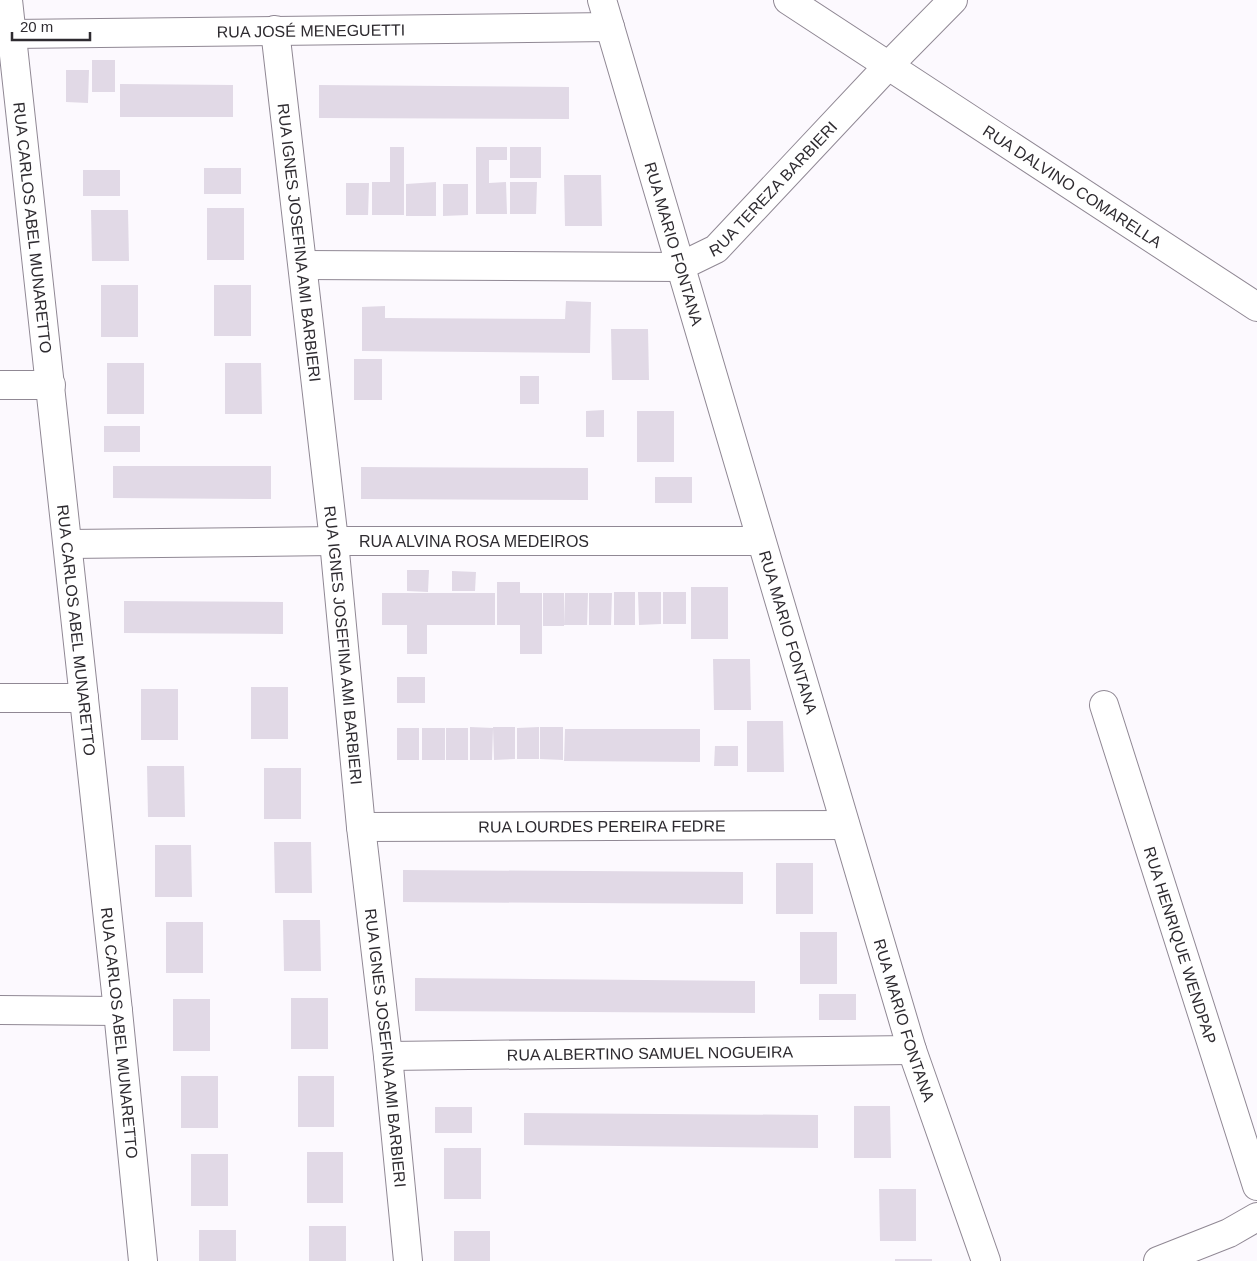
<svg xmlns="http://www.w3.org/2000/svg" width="1257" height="1261" viewBox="0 0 1257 1261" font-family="Arial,sans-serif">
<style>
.building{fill:#e1d9e6}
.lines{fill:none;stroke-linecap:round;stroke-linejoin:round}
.street-casing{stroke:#908894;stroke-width:30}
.secondary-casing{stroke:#908894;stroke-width:30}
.street{stroke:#fff;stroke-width:28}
.secondary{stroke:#fff;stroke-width:28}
.labels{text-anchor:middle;stroke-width:5;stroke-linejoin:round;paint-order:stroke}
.street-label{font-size:16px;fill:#2e2b30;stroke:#fff}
</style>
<rect width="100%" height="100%" fill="#fcf9fe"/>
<g class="building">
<rect x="92" y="60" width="23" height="32"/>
<path d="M66,70H89L88,103L66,102Z"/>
<path d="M120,84L233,85V117H120Z"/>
<path d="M319,85L569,87V119L319,118Z"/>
<path d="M390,147H404V215H372V182H390Z"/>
<path d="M476,147H507V160H489V183L506,182L507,214H476Z"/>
<rect x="510" y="147" width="31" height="31"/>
<rect x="204" y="168" width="37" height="26"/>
<rect x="83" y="170" width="37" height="26"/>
<path d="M564,175H601L602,226H565Z"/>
<path d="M436,182V216H406V184Z"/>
<path d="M510,182H537L536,214H510Z"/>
<path d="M346,183H369L368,215H346Z"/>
<path d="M443,184H468V215L443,216Z"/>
<rect x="207" y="208" width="37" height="52"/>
<path d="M91,210H128L129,261H92Z"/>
<rect x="101" y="285" width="37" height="52"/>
<rect x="214" y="285" width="37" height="51"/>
<path d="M566,301L591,302L590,353L362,351V307L385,306V318L565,319Z"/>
<path d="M611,329H648L649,380H612Z"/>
<rect x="354" y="359" width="28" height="41"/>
<rect x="107" y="363" width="37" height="51"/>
<path d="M225,363H261L262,414H225Z"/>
<rect x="520" y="376" width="19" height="28"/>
<path d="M604,410V437H586V411Z"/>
<rect x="637" y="411" width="37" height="51"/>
<rect x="104" y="426" width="36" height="26"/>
<path d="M113,466H271V499L113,498Z"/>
<path d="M361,467L588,468V500L361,499Z"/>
<rect x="655" y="477" width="37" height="26"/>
<path d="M407,570H429L428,592L407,591Z"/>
<path d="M452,571L476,572L475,591H452Z"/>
<path d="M497,582H520V593H542V654H520V625H497Z"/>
<rect x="691" y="587" width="37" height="52"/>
<rect x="614" y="592" width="21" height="33"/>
<path d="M638,592H661V624L639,625Z"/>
<rect x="663" y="592" width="23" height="32"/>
<path d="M382,593H495V625H427V654H407V625H382Z"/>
<rect x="543" y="593" width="21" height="33"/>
<path d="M565,593H588L587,625H564Z"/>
<path d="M589,593H612L611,625H589Z"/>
<path d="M124,601L283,602V634L124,633Z"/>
<path d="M713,659H750L751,710H714Z"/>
<rect x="397" y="677" width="28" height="26"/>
<rect x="251" y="687" width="37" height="52"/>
<rect x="141" y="689" width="37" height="51"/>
<path d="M747,721H783L784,772H747Z"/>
<path d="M470,727L493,728L492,760H470Z"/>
<path d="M493,727H515V759L494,760Z"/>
<path d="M539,727V759H517V728Z"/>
<path d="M540,727H563V760L540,759Z"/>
<rect x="397" y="728" width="22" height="32"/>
<rect x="422" y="728" width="23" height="32"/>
<rect x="446" y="728" width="22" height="32"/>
<path d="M565,729H700V762L564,761Z"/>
<path d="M715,746H738V766H714Z"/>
<path d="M147,766H184L185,817H148Z"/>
<rect x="264" y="768" width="37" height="51"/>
<path d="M274,842H311L312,893H275Z"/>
<path d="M155,845H191L192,897H155Z"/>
<rect x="776" y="863" width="37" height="51"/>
<path d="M403,870L743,872V904L403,902Z"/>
<path d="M283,920H320L321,971H284Z"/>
<rect x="166" y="922" width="37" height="51"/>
<rect x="800" y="932" width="37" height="52"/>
<path d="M415,978L755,981V1013L415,1011Z"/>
<rect x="819" y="994" width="37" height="26"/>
<rect x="291" y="998" width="37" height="51"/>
<rect x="173" y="999" width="37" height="52"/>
<rect x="181" y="1076" width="37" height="52"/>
<rect x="298" y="1076" width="36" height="51"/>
<path d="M854,1106H890L891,1158H854Z"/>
<rect x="435" y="1107" width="37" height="26"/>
<path d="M524,1113L818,1115V1148L524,1145Z"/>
<rect x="444" y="1148" width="37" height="51"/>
<rect x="307" y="1152" width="36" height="51"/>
<rect x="191" y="1154" width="37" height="52"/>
<path d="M879,1189H916V1241H880Z"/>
<rect x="309" y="1226" width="37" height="35"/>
<rect x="199" y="1230" width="37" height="31"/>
<rect x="454" y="1231" width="36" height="30"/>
<rect x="895" y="1259" width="37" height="2"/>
</g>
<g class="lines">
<g class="street-casing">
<g id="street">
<path id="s1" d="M8,0L118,1011L143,1261"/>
<path id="s2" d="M788,0L1257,307"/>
<path id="s3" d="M275,30L334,541L361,827L388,1056L408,1261"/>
<path id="s4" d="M12,34L610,27"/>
<path id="s5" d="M303,265L679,267L716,249L887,67L953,0"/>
<path d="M0,385H51"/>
<path id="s6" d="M68,544L334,541H760"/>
<path d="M0,698H84"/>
<path id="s7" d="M1104,705L1257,1186"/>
<path id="s8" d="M361,827L845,825"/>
<path d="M0,1010L118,1011"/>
<path id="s9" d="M388,1056L912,1050"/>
<path d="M1158,1261L1229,1233L1257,1217"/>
</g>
</g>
<g class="secondary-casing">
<g id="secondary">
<path id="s10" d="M602,0L912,1050L986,1261"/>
</g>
</g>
<use href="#street" class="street"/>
<use href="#secondary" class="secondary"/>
</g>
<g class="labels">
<g class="street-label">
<text dy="6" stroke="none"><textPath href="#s4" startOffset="299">RUA JOSÉ MENEGUETTI</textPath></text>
<text dy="6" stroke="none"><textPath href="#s5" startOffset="500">RUA TEREZA BARBIERI</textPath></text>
<text dy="6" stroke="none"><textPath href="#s2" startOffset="340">RUA DALVINO COMARELLA</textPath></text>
<text dy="6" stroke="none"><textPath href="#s1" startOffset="229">RUA CARLOS ABEL MUNARETTO</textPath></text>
<text dy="6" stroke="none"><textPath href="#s3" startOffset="214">RUA IGNES JOSEFINA AMI BARBIERI</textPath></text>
<text dy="6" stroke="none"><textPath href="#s10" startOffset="254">RUA MARIO FONTANA</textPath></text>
<text dy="6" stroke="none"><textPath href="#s6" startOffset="406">RUA ALVINA ROSA MEDEIROS</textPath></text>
<text dy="6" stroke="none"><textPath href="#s1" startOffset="634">RUA CARLOS ABEL MUNARETTO</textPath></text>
<text dy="6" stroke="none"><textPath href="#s10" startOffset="659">RUA MARIO FONTANA</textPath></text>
<text dy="6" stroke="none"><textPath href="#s3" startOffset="619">RUA IGNES JOSEFINA AMI BARBIERI</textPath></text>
<text dy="6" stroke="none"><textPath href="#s8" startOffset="241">RUA LOURDES PEREIRA FEDRE</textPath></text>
<text dy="6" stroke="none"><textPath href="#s7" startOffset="252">RUA HENRIQUE WENDPAP</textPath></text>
<text dy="6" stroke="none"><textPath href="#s10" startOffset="1064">RUA MARIO FONTANA</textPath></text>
<text dy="6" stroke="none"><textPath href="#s1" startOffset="1039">RUA CARLOS ABEL MUNARETTO</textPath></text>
<text dy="6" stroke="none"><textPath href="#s3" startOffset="1024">RUA IGNES JOSEFINA AMI BARBIERI</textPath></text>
<text dy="6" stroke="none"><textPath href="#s9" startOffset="262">RUA ALBERTINO SAMUEL NOGUEIRA</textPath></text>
</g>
</g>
<path d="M12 32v8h78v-8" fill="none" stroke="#2e2b30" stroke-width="2.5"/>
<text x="20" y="32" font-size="15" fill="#2e2b30" stroke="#ffffff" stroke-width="4" paint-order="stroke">20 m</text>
</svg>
